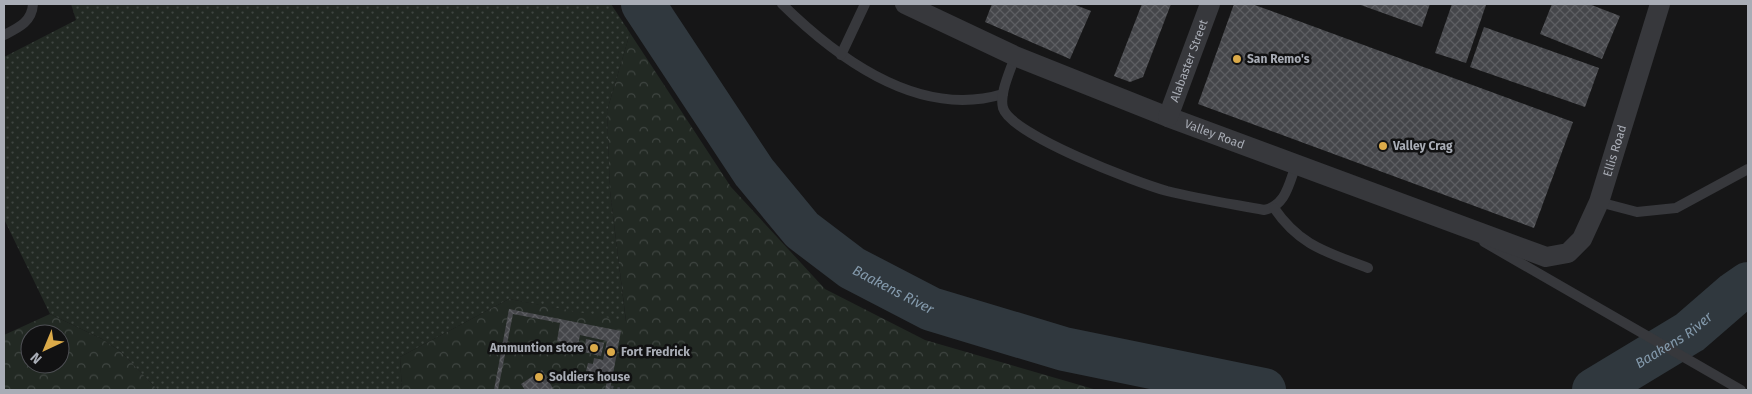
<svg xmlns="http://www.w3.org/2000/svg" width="1752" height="394" viewBox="0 0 1752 394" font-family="'Fira Sans',sans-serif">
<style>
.grass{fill:url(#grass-dots)}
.forest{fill:url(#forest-crowns);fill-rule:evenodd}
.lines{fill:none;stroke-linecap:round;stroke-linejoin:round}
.river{stroke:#30383e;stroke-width:44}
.building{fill:url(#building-cross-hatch)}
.path{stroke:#3d3f43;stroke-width:3;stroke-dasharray:2.5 4;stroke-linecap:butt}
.lane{stroke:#37383c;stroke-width:10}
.street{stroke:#37383c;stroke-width:20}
.poi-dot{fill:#dbaa49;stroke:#111112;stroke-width:2}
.labels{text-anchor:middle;stroke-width:5;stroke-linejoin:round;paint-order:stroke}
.poi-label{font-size:12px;font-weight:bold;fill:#a9adb6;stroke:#111112;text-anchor:start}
.street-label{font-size:12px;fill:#a9adb6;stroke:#111112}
.water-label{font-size:14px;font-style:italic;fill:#849aac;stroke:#111112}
</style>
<defs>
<pattern id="grass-dots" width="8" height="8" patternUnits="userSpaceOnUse" patternTransform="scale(1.25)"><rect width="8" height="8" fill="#222923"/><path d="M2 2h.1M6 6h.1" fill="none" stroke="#3f4541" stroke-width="1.8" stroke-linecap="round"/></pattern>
<pattern id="forest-crowns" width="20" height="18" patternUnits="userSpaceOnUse" patternTransform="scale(1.25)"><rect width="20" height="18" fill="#222923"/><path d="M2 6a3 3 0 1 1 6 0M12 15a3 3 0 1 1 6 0" fill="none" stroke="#3f4541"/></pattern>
<pattern id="building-cross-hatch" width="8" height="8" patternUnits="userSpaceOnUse" patternTransform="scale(1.25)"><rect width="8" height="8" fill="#45464a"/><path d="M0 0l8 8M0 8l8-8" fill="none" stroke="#5d5e62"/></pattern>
</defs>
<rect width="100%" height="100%" fill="#161617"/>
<path class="grass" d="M71,4H611L630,33L607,111L610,191L626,322L509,299L400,357L402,390H158L120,351L102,339L50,314L4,219V57L76,20Z"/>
<g class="forest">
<path d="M630,33L731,187L825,289L925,340L1097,390H402L400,357L509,299L626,321L610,191L607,111Z"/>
<path d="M50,314L102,339L120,351L158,390H4V335ZM30,334H60V364H30Z"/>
</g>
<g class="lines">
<g class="river">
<path id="s1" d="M643,4L754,172L802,230L852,268L931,309L1064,349L1264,390"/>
<path id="s2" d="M1594,390L1690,332L1735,293L1748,284"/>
</g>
</g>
<g class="building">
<path d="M992,4H1073L1091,11L1070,59L985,22Z"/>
<path d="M1142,4H1171L1143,77L1130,82L1114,76Z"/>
<path d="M1234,4H1252L1573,122L1534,228L1198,104Z"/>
<path d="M1358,4H1430L1422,27Z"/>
<path d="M1452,4L1486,5L1466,63L1435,53Z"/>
<path d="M1552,4H1589L1620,16L1602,59L1540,34Z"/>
<path d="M1484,27L1599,68L1585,107L1470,67Z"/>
<path d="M509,309L621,331L610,390H605L607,382L591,379L592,372L586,371L588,363L593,364L594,358L603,360L607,341L580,335L578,345L563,344V342L557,341L560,323L513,314L498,390H494Z"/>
<path d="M586,339L604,343L601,356L584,352Z"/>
<path d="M542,370L554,390H525L521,384Z"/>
</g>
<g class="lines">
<path class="path" d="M611,387L624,390"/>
<g class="lane">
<path d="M782,4C838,59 920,119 1003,94"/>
<path d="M4,35C18,28 32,22 33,4"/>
<path d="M841,55L865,4"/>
<path d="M1015,56C1011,70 999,93 1003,108C1011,135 1138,183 1167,191C1199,199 1232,204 1264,210C1286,206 1289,183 1296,165"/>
<path d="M1599,202L1637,212L1676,208L1748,169"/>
<path d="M1274,208C1300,246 1327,252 1368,268"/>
<path d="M1484,242L1741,390"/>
</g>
<g class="street">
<path id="s3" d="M905,4L1015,56L1168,117L1546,257L1568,253L1582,239L1599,202L1660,4"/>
<path id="s4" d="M1168,117L1210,4"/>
</g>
</g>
<g class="poi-dot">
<circle cx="1237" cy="59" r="5"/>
<circle cx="1383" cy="146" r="5"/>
<circle cx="594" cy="348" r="5"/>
<circle cx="611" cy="352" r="5"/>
<circle cx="539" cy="377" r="5"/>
</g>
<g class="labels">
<g class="poi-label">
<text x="1247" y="63">San Remo's</text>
<text x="1393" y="150">Valley Crag</text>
<text x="584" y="352" text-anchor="end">Ammuntion store</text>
<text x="621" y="356">Fort Fredrick</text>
<text x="549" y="381">Soldiers house</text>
</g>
<g class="street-label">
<text dy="4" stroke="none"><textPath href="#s4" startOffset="60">Alabaster Street</textPath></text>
<text dy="4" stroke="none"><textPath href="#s3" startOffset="336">Valley Road</textPath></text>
<text dy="4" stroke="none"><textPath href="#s3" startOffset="826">Ellis Road</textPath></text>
</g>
<g class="water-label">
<text dy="5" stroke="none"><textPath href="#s1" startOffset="386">Baakens River</textPath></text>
<text dy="5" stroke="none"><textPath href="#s2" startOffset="94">Baakens River</textPath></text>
</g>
</g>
<rect width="1752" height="394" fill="none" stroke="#a9adb6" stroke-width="10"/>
<g transform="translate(45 349) rotate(224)"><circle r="24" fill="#111112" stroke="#4e4f54"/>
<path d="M0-4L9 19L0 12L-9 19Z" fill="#dbaa49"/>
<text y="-8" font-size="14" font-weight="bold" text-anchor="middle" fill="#a9adb6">N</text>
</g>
</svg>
